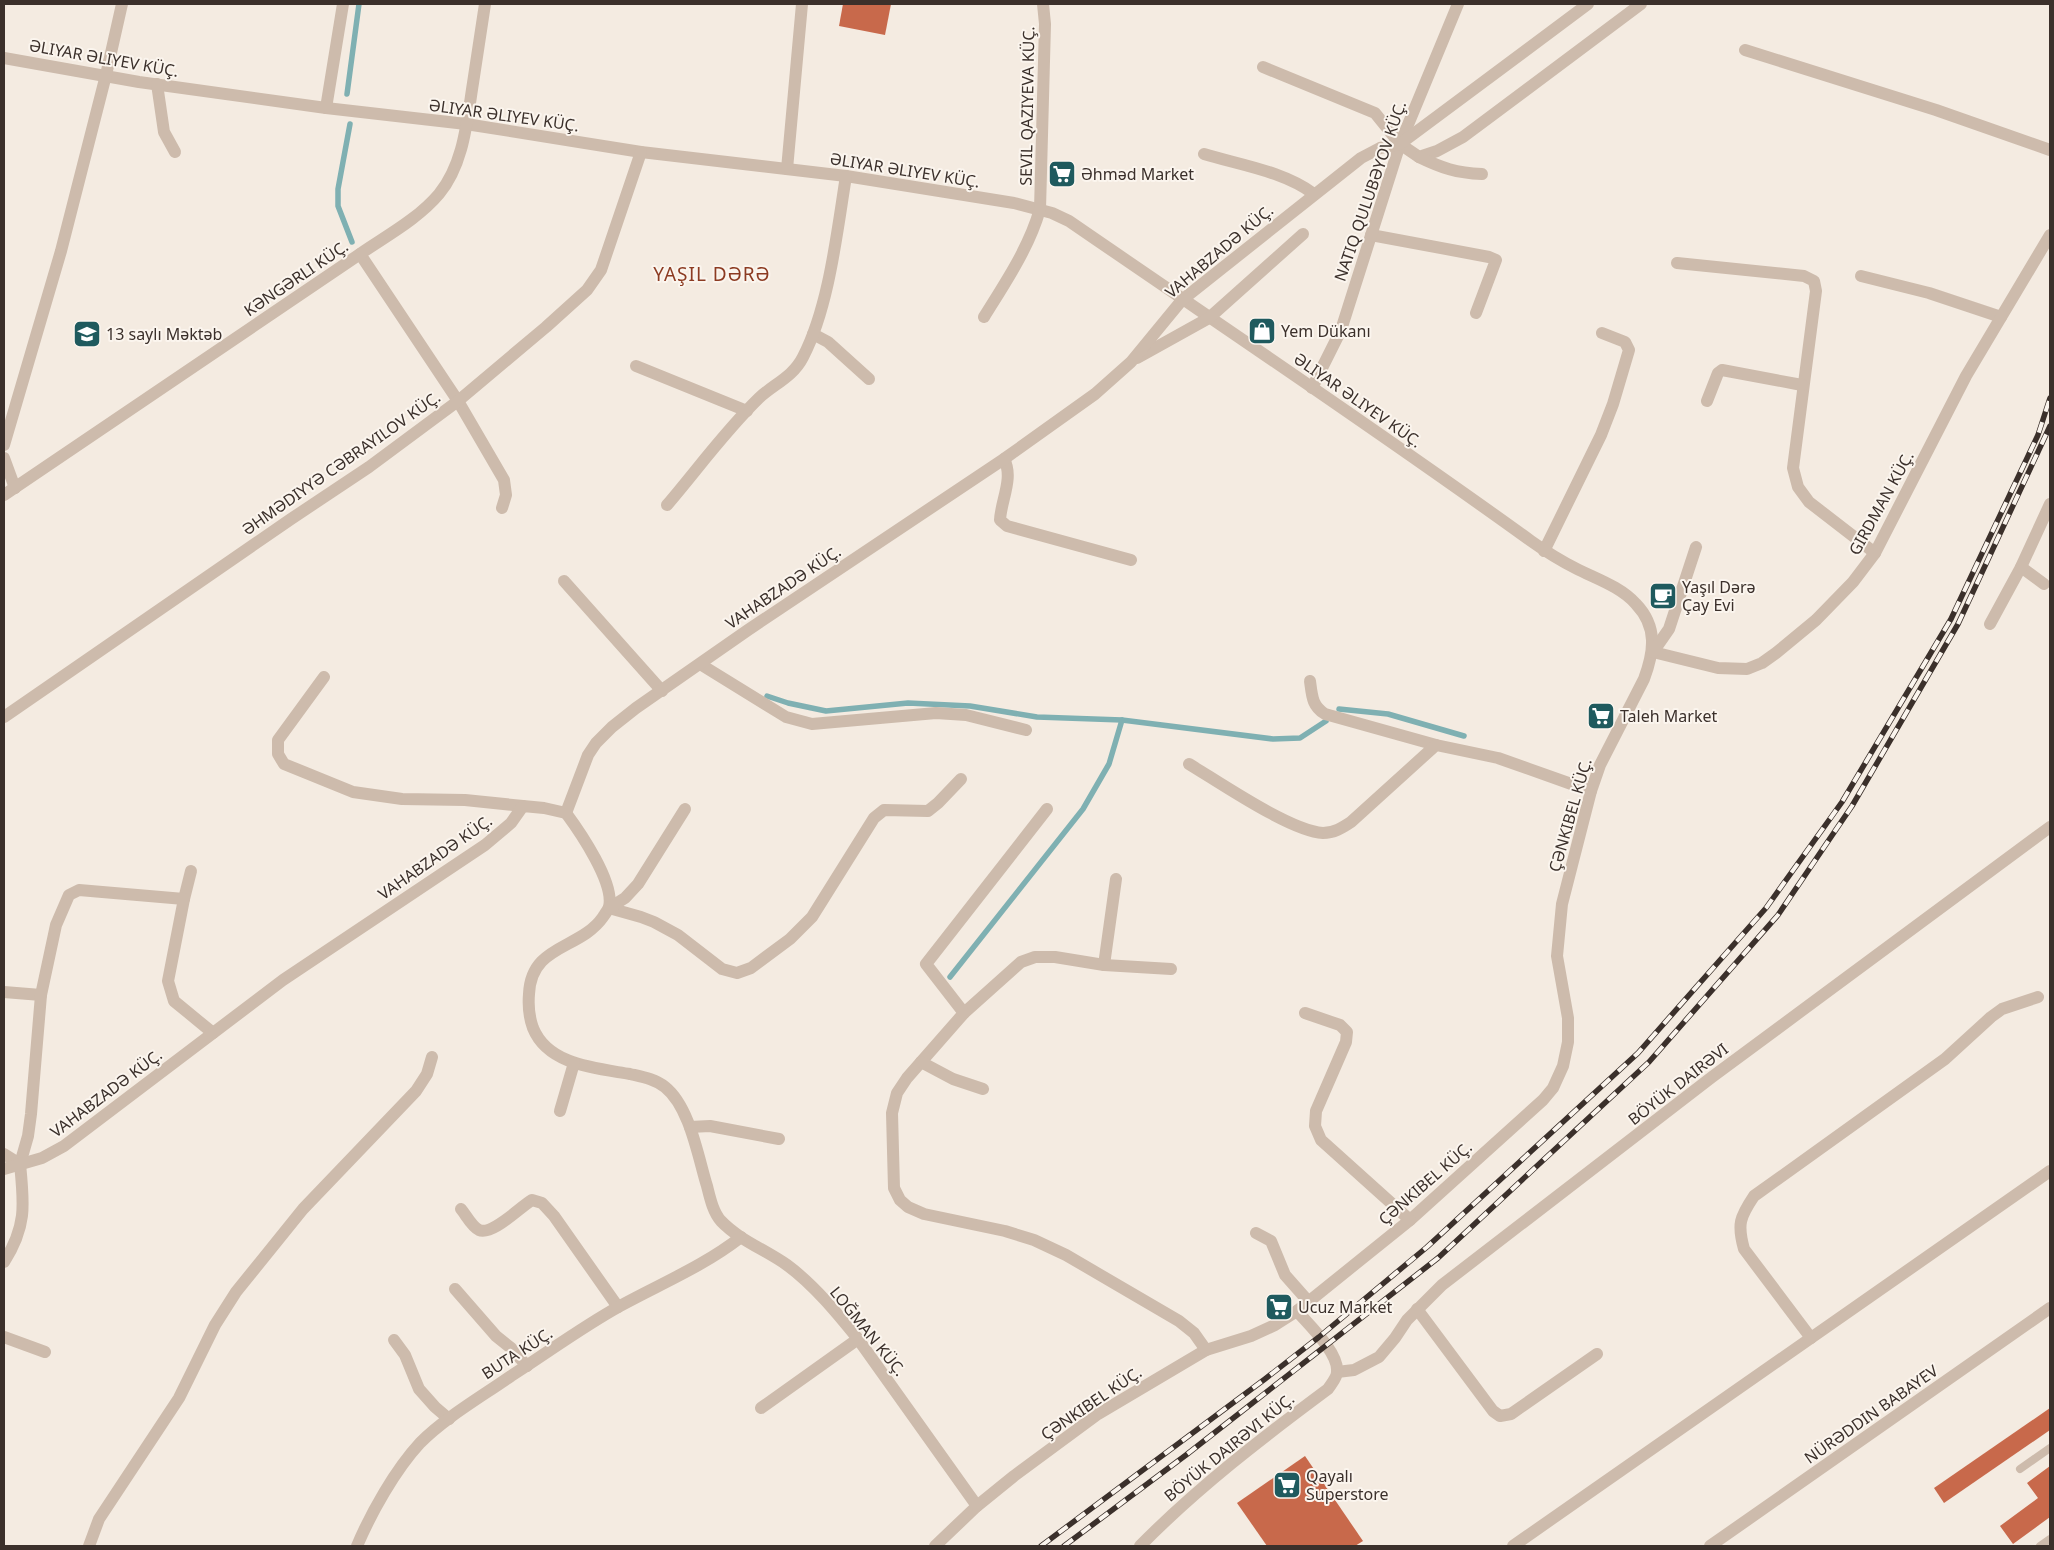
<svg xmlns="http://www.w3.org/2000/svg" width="2054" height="1550" viewBox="0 0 2054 1550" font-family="'Noto Sans',sans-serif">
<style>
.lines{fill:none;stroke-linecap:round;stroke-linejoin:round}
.stream{stroke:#7fb0b2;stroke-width:5.5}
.building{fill:#c8694b}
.service{stroke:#cdbbac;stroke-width:8}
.minor{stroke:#cdbbac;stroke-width:12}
.rail-casing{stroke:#3b302b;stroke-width:5.5}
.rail{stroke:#fbf5ee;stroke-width:4;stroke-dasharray:11;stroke-linecap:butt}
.labels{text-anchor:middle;stroke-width:4;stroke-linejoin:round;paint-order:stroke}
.street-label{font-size:16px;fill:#3b302b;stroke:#fbf5ee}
.poi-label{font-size:16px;fill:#3b302b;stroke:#fbf5ee;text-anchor:start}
.quarter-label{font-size:19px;letter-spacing:1px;fill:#8c3b22;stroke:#fbf5ee}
</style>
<rect width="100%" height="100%" fill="#f4ebe1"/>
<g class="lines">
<g class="stream">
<path d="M347,94L359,4"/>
<path d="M350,124L338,189V206L352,242"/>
<path d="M767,696L788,703L826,711L908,703L970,706L1037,717L1122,720L1273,739L1300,738L1326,721"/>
<path d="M1339,709L1388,714L1464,736"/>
<path d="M950,977L1083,809L1109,764L1122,720"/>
</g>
</g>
<g class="building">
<path d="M843,4H891L885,35L839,26Z"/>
<path d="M2050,1408V1430L1944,1503L1934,1488Z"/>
<path d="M1305,1456L1363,1541L1355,1546H1267L1237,1503Z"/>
<path d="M2050,1466V1517L2013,1544L2000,1526L2038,1498L2027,1483Z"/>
</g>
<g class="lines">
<g class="service">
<path d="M2020,1469L2050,1448"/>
<path d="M2040,1546L2050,1539"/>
</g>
<g class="minor">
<path d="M1745,50L1936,110L2050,150"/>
<path d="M4,58L139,82L326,108L466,124L641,152L846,176L1014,203L1052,213L1069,221C1223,327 1379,431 1531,541C1545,551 1561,561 1577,569C1597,579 1621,587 1636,604C1658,627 1654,652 1644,679L1600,765L1591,791L1562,904L1557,956L1568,1018V1042L1563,1066L1553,1088L1543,1100L1410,1220L1297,1311L1275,1325L1251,1336L1206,1350L1098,1414L1014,1476L977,1506L935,1546"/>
<path d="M1263,67L1375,113L1400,144L1419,157L1437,151L1463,137L1641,4"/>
<path d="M157,84L164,132L175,152"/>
<path d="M326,108L343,4"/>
<path d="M1204,154C1240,165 1283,171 1314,194"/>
<path d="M1419,157C1442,168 1456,173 1482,174"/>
<path d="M787,169L802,4"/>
<path d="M1371,235L1489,257L1496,260L1476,313"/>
<path d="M360,254L458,401L504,480L506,495L502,508"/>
<path d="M1677,263L1804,276L1814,281L1816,291L1793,468L1798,487L1809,502L1875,553"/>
<path d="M1861,276L1929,293L2001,317"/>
<path d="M984,317C1005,283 1029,248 1040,209L1045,24L1043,4"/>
<path d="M813,334L828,342L869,379"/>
<path d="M1137,358L1209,318L1303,234"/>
<path d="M636,366L747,411"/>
<path d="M1312,388L1341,330L1400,144L1458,4"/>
<path d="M1707,401L1718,373L1722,370L1802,385"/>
<path d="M4,445L61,251L106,75L122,4"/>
<path d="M4,458L15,488"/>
<path d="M1004,459C1014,478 1001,500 1000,520L1007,526L1131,560"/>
<path d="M4,495L360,254C386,236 418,219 439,194C464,164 467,120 473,83C477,56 481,30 485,4"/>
<path d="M667,505C697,470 725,431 759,398C774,384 793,377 803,357C829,307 837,232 846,176"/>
<path d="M1544,551L1601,435L1613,404L1629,350L1625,342L1602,333"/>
<path d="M2021,567L2044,584"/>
<path d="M564,581L662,691"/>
<path d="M1990,624L2021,567L2050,504"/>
<path d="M1653,652L1718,668L1747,669L1762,663L1776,653L1816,620L1853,582L1875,553L1966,376L2050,235"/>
<path d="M1653,652L1669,629L1696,547"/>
<path d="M700,664L786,717L812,724L936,713L966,715L1026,730"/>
<path d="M324,677L278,740V754L284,764L353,792L402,799L465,800L523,806"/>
<path d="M1310,681C1312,696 1312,706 1325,714L1436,745"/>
<path d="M4,717L291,519L369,467L458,401L546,327L587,290L601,270L641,152"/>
<path d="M1189,764C1219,782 1290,831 1323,833C1334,833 1342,828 1351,822L1436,745L1498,758L1591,791"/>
<path d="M566,813C580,832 615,883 609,907C608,910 605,914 603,917C580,950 531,944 529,994C528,1006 529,1017 533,1028C548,1065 595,1068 630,1074C643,1077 655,1079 665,1087C690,1107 698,1157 707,1186C710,1198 713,1212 721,1221C739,1240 766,1250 787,1265C814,1285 837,1313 858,1339L977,1506"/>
<path d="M184,899L191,871"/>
<path d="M609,908L641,917L654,922L678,935L722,969L737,973L751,968L790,939L812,917L874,818L884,810L928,811L938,803L961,779"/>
<path d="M609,908L625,898L638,884L685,809"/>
<path d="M1104,965L1116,879"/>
<path d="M1171,969L1104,965L1055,957H1035L1021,962L964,1013L907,1078L897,1093L892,1113L894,1188L900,1200L908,1207L924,1214L1005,1231L1034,1240L1066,1255L1179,1321L1194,1333L1206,1350"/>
<path d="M4,992L41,995"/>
<path d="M964,1013L926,964L1047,809"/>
<path d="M1305,1013L1340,1025L1347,1032L1346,1042L1316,1111L1315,1126L1321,1140L1410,1220"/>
<path d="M921,1062L953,1079L983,1089"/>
<path d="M560,1111L574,1063"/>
<path d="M690,1127L710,1126L779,1139"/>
<path d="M4,1154L20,1164C24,1204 27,1226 4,1262"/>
<path d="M20,1164L28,1136L31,1114L41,995L56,925L69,895L79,890L184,899L168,981L174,1001L213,1033"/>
<path d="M4,1169L42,1158L64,1146L283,980L485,845L511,823L523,806L544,808L566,813L588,755L596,743L612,727L636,708L748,630L1004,459L1095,394L1131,362L1182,300L1361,158L1380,148L1400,144L1588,4"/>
<path d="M461,1209C466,1215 472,1227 479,1230C492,1236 520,1207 532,1200L542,1203L554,1216L618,1307"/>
<path d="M1256,1233L1271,1241L1285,1275L1308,1301"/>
<path d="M455,1289L496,1336L511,1348L527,1366"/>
<path d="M1417,1309L1493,1411L1500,1416L1511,1414L1597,1354"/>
<path d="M4,1337L45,1352"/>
<path d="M1811,1338L1744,1249C1737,1224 1740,1217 1754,1196L1945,1059L1991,1017L2002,1009L2038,997"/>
<path d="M394,1340L405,1355L419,1389L435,1407L449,1419"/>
<path d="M1337,1372L1354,1370L1379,1357L1395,1338L1407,1320L1442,1285L1712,1077L2050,827"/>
<path d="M761,1408L858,1339"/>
<path d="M89,1546L99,1519L179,1398L215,1325L236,1292L303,1209L416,1091L427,1074L432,1057"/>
<path d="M357,1546C371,1513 395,1470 420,1443C446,1417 481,1397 511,1376C547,1353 582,1327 620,1306C660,1284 704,1266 741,1237"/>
<path d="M1140,1546C1197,1488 1262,1438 1328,1389C1331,1384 1337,1378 1337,1372C1339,1353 1309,1325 1297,1311"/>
<path d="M1513,1546L2050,1171"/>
<path d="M1710,1546L2050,1308"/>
</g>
<g class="rail-casing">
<g id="rail">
<path d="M1041,1546L1265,1379L1319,1337L1427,1247L1638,1053L1766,908L1842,802L1951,619L2038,435L2050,398"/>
<path d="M1064,1546L1186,1455L1438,1258L1649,1062L1778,915L1852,806L1958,624L2050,426"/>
</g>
</g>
<use href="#rail" class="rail"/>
</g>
<defs>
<g id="supermarket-square" transform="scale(1.4375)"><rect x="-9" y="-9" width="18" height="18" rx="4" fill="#1f5a5e" stroke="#fbf5ee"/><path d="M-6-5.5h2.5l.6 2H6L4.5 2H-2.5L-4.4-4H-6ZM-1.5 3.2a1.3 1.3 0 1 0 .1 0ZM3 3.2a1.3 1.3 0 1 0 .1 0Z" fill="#fff"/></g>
<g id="shop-square" transform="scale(1.4375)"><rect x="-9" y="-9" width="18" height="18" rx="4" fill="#1f5a5e" stroke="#fbf5ee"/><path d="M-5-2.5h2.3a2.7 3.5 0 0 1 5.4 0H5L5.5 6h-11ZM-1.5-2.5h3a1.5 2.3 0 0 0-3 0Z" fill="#fff"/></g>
<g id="school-square" transform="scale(1.4375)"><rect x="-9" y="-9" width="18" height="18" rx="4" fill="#1f5a5e" stroke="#fbf5ee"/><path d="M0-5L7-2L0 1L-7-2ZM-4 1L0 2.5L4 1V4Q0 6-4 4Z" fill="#fff"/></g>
<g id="cafe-square" transform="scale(1.4375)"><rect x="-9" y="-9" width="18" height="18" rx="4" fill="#1f5a5e" stroke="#fbf5ee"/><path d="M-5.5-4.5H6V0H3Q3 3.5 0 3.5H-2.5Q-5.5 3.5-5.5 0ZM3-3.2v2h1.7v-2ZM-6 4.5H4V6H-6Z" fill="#fff"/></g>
</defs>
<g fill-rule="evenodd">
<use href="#supermarket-square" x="1062" y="174"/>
<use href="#shop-square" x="1262" y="331"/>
<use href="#school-square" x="87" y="334"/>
<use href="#cafe-square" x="1663" y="596"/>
<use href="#supermarket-square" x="1601" y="716"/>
<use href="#supermarket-square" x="1279" y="1307"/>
<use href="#supermarket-square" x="1287" y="1485"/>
</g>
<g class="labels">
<g class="street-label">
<text transform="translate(104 58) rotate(10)" y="6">ƏLIYAR ƏLIYEV KÜÇ.</text>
<text transform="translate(1027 106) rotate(-89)" y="6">SEVIL QAZIYEVA KÜÇ.</text>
<text transform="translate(504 115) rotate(8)" y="6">ƏLIYAR ƏLIYEV KÜÇ.</text>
<text transform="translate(905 170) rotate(9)" y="6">ƏLIYAR ƏLIYEV KÜÇ.</text>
<text transform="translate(1370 191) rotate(-71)" y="6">NATIQ QULUBƏYOV KÜÇ.</text>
<text transform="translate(1219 251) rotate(-40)" y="6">VAHABZADƏ KÜÇ.</text>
<text transform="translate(296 278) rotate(-34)" y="6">KƏNGƏRLI KÜÇ.</text>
<text transform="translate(1358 400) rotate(35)" y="6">ƏLIYAR ƏLIYEV KÜÇ.</text>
<text transform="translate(341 463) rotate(-35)" y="6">ƏHMƏDIYYƏ CƏBRAYILOV KÜÇ.</text>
<text transform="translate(1881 503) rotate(-61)" y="6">GIRDMAN KÜÇ.</text>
<text transform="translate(783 587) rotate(-34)" y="6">VAHABZADƏ KÜÇ.</text>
<text transform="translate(1570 815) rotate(-74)" y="6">ÇƏNKIBEL KÜÇ.</text>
<text transform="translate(435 857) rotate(-35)" y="6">VAHABZADƏ KÜÇ.</text>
<text transform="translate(1678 1084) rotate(-38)" y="6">BÖYÜK DAIRƏVI</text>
<text transform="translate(106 1093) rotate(-37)" y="6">VAHABZADƏ KÜÇ.</text>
<text transform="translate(1425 1183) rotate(-41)" y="6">ÇƏNKIBEL KÜÇ.</text>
<text transform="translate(868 1331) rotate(51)" y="6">LOĞMAN KÜÇ.</text>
<text transform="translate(517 1353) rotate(-33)" y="6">BUTA KÜÇ.</text>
<text transform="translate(1091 1403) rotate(-34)" y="6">ÇƏNKIBEL KÜÇ.</text>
<text transform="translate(1871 1414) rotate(-35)" y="6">NÜRƏDDIN BABAYEV</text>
<text transform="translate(1229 1447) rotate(-39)" y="6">BÖYÜK DAIRƏVI KÜÇ.</text>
</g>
<g class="poi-label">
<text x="1081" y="180">Əhməd Market</text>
<text x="1281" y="337">Yem Dükanı</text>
<text x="106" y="340">13 saylı Məktəb</text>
<text x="1682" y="593">Yaşıl Dərə<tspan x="1682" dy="18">Çay Evi</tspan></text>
<text x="1620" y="722">Taleh Market</text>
<text x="1298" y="1313">Ucuz Market</text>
<text x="1306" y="1482">Qayalı<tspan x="1306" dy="18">Superstore</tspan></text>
</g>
<g class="quarter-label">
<text x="712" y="281">YAŞIL DƏRƏ</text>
</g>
</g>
<rect width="2054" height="1550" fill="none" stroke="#3b302b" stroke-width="10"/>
</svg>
